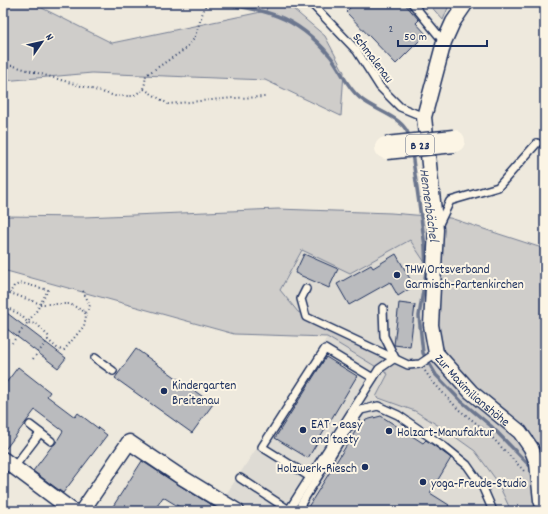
<svg xmlns="http://www.w3.org/2000/svg" width="548" height="514" viewBox="0 0 548 514" font-family="Dekko,sans-serif">
<style>
.built{fill:#dedbd4}
.green{fill:#cfcdca;stroke:#757e94;fill-rule:evenodd}
.lines{fill:none;stroke-linecap:round;stroke-linejoin:round}
.stream{stroke:#6c778f;stroke-width:3.5}
.building{fill:#babbbe;stroke:#1b2f5e}
.service-casing{stroke:#1b2f5e;stroke-width:10}
.minor-casing{stroke:#1b2f5e;stroke-width:17}
.path{stroke:#1b2f5e;stroke-width:2;stroke-dasharray:1 3;stroke-linecap:butt}
.service{stroke:#fcf5e5;stroke-width:7}
.minor{stroke:#fcf5e5;stroke-width:14}
.primary-bridge-casing{stroke:#1b2f5e;stroke-width:25;stroke-linecap:butt}
.primary-bridge{stroke:#fcf5e5;stroke-width:22}
.poi-dot{fill:#1b2f5e;stroke:#fcf5e5;stroke-width:1.5}
.labels{text-anchor:middle;stroke-width:4;stroke-linejoin:round;paint-order:stroke}
.number-label{font-size:11px;fill:#435276}
.shield{fill:#fcf5e5;stroke:#5e6a86;stroke-width:1}
.shield-label{font-size:12px;font-weight:bold;fill:#1b2f5e}
.street-label{font-size:13px;fill:#1b2f5e;stroke:#fcf5e5}
.poi-label{font-size:13px;fill:#1b2f5e;stroke:#fcf5e5;text-anchor:start}
.water-label{font-size:14px;font-style:italic;fill:#445376;stroke:#fcf5e5}
</style>
<rect width="100%" height="100%" fill="#eee9dd"/>
<filter id="ink" filterUnits="userSpaceOnUse"><feTurbulence type="fractalNoise" baseFrequency=".025" numOctaves="2"/><feDisplacementMap in="SourceGraphic" scale="8" xChannelSelector="R" yChannelSelector="G"/><feConvolveMatrix kernelMatrix="1 2 1 2 8 2 1 2 1" color-interpolation-filters="sRGB"/></filter>
<g filter="url(#ink)">
<g class="built">
<path d="M410,240L434,276L436,353L408,365L298,312L280,290L302,250L350,273Z"/>
<path d="M327,337L388,374L375,398L415,411L447,431L475,451L497,481L511,511H237L221,502L303,378Z"/>
</g>
<g class="green">
<path d="M3,3H32L112,43L266,11L268,3H286L325,36L344,72L341,116L265,80L92,73L3,81Z"/>
<path d="M428,3H450L443,20Z"/>
<path d="M278,209L391,213L450,218L545,249V511H511L497,481L475,451L447,431L415,411L376,397L388,374L327,337L234,334L3,270V216L84,217ZM410,240L434,276L436,353L408,364L298,312L280,290L302,250L350,273Z"/>
</g>
<g class="lines">
<g class="stream">
<path d="M212,3C264,9 295,14 330,56C341,69 346,87 360,98C376,112 405,116 410,139"/>
<path d="M412,153L425,246L426,272L419,316L423,353L436,375L461,401L491,426L529,465L533,468"/>
</g>
</g>
<g class="building">
<path d="M355,3H404L419,20L416,23L426,34L396,64L346,12Z"/>
<path d="M304,254L338,269L329,288L295,273Z"/>
<path d="M396,254L414,286L398,296L390,282L349,305L337,284L371,265L373,268Z"/>
<path d="M399,303L415,305L410,347L394,345Z"/>
<path d="M3,310L66,358L58,368L3,326Z"/>
<path d="M136,349L213,404L192,433L115,378Z"/>
<path d="M326,357L357,376L308,458L275,438Z"/>
<path d="M18,367L50,392L47,396L75,417L78,413L107,435L63,493L33,471L52,446L55,444L63,431L35,410L4,451H3V387Z"/>
<path d="M381,416L423,443L426,440L451,458L430,493L449,505L445,511H314L308,507L358,427L366,420Z"/>
<path d="M142,461L174,482L221,511H186L163,497L154,511H110Z"/>
</g>
<g class="lines">
<g class="service-casing">
<g id="service">
<path d="M311,3L357,51L380,87L400,107L424,117"/>
<path d="M412,3L444,42"/>
<path d="M438,226L450,201L498,187L537,143"/>
<path d="M306,289L301,299L306,317L408,365L420,364L436,353"/>
<path d="M95,358L113,371"/>
<path d="M30,425L51,441"/>
<path d="M14,467L40,433"/>
<path d="M310,477L262,447L325,349L373,378"/>
<path d="M240,478L289,510L379,369L395,358L384,336L383,308"/>
<path d="M301,511V504L348,428L361,410L378,406L398,415L446,448L467,465L483,488L493,511"/>
</g>
</g>
<g class="minor-casing">
<g id="minor">
<path id="s1" d="M466,3L453,22L444,42L424,117L436,230L431,325L436,353L471,392L520,432L531,448L537,463L541,500L545,511"/>
<path d="M3,459L73,511"/>
<path d="M82,511L129,442L178,475L237,511"/>
</g>
</g>
<g class="path">
<path d="M3,65L14,66L115,96H133L144,89L146,75L184,50L194,39L206,3"/>
<path d="M144,89L168,104L233,98L265,97"/>
<path d="M83,291L90,305L89,308L85,312"/>
<path d="M3,304L14,286L22,283L48,290L37,310L12,343"/>
<path d="M3,305L13,311L20,314L28,323L37,324L48,336V340L58,349L64,350L84,326L86,316L85,312L70,304H41L10,293"/>
<path d="M33,359L48,340"/>
<path d="M425,371L432,381L458,409L485,430L525,472"/>
</g>
<use href="#service" class="service"/>
<use href="#minor" class="minor"/>
<g class="primary-bridge-casing">
<path id="primary-bridge" d="M386,148L454,141"/>
</g>
<use href="#primary-bridge" class="primary-bridge"/>
</g>
</g>
<g class="poi-dot">
<circle cx="397" cy="275" r="4"/>
<circle cx="164" cy="391" r="4"/>
<circle cx="303" cy="430" r="4"/>
<circle cx="389" cy="431" r="4"/>
<circle cx="365" cy="467" r="4"/>
<circle cx="423" cy="482" r="4"/>
</g>
<g class="labels">
<g class="number-label">
<text x="391" y="32">2</text>
</g>
<rect class="shield" x="406" y="135" width="28" height="20" rx="3"/>
<g class="shield-label">
<text x="420" y="149">B 23</text>
</g>
<g class="street-label">
<text transform="translate(374 57) rotate(53)" y="5">Schmalenau</text>
<text dy="5" stroke="none"><textPath href="#s1" startOffset="412">Zur Maximilianshöhe</textPath></text>
</g>
<g class="poi-label">
<text x="405" y="273">THW Ortsverband<tspan x="405" dy="15">Garmisch-Partenkirchen</tspan></text>
<text x="172" y="389">Kindergarten<tspan x="172" dy="15">Breitenau</tspan></text>
<text x="311" y="428">EAT - easy<tspan x="311" dy="15">and tasty</tspan></text>
<text x="397" y="436">Holzart-Manufaktur</text>
<text x="357" y="472" text-anchor="end">Holzwerk-Riesch</text>
<text x="431" y="487">yoga-Freude-Studio</text>
</g>
<g class="water-label">
<text transform="translate(430 205) rotate(82)" y="5">Hennenbächel</text>
</g>
</g>
<rect width="548" height="514" fill="none" stroke="#fcf5e5" stroke-width="16"/>
<rect x="8" y="8" width="532" height="498" fill="none" stroke="#1b2f5e" stroke-width="1.5" filter="url(#ink)"/>
<g transform="translate(42 42) rotate(56)" stroke="#fcf5e5" stroke-width="3" paint-order="stroke">
<path d="M0-3L7 15L0 10L-7 15Z" fill="#1b2f5e"/>
<text y="-6" font-size="11" font-weight="bold" text-anchor="middle" fill="#1b2f5e">N</text>
</g>
<path d="M398 40v6h89v-6" fill="none" stroke="#1b2f5e" stroke-width="2"/>
<text x="404" y="40" font-size="12" fill="#1b2f5e" stroke="#fcf5e5" stroke-width="3" paint-order="stroke">50 m</text>
</svg>
